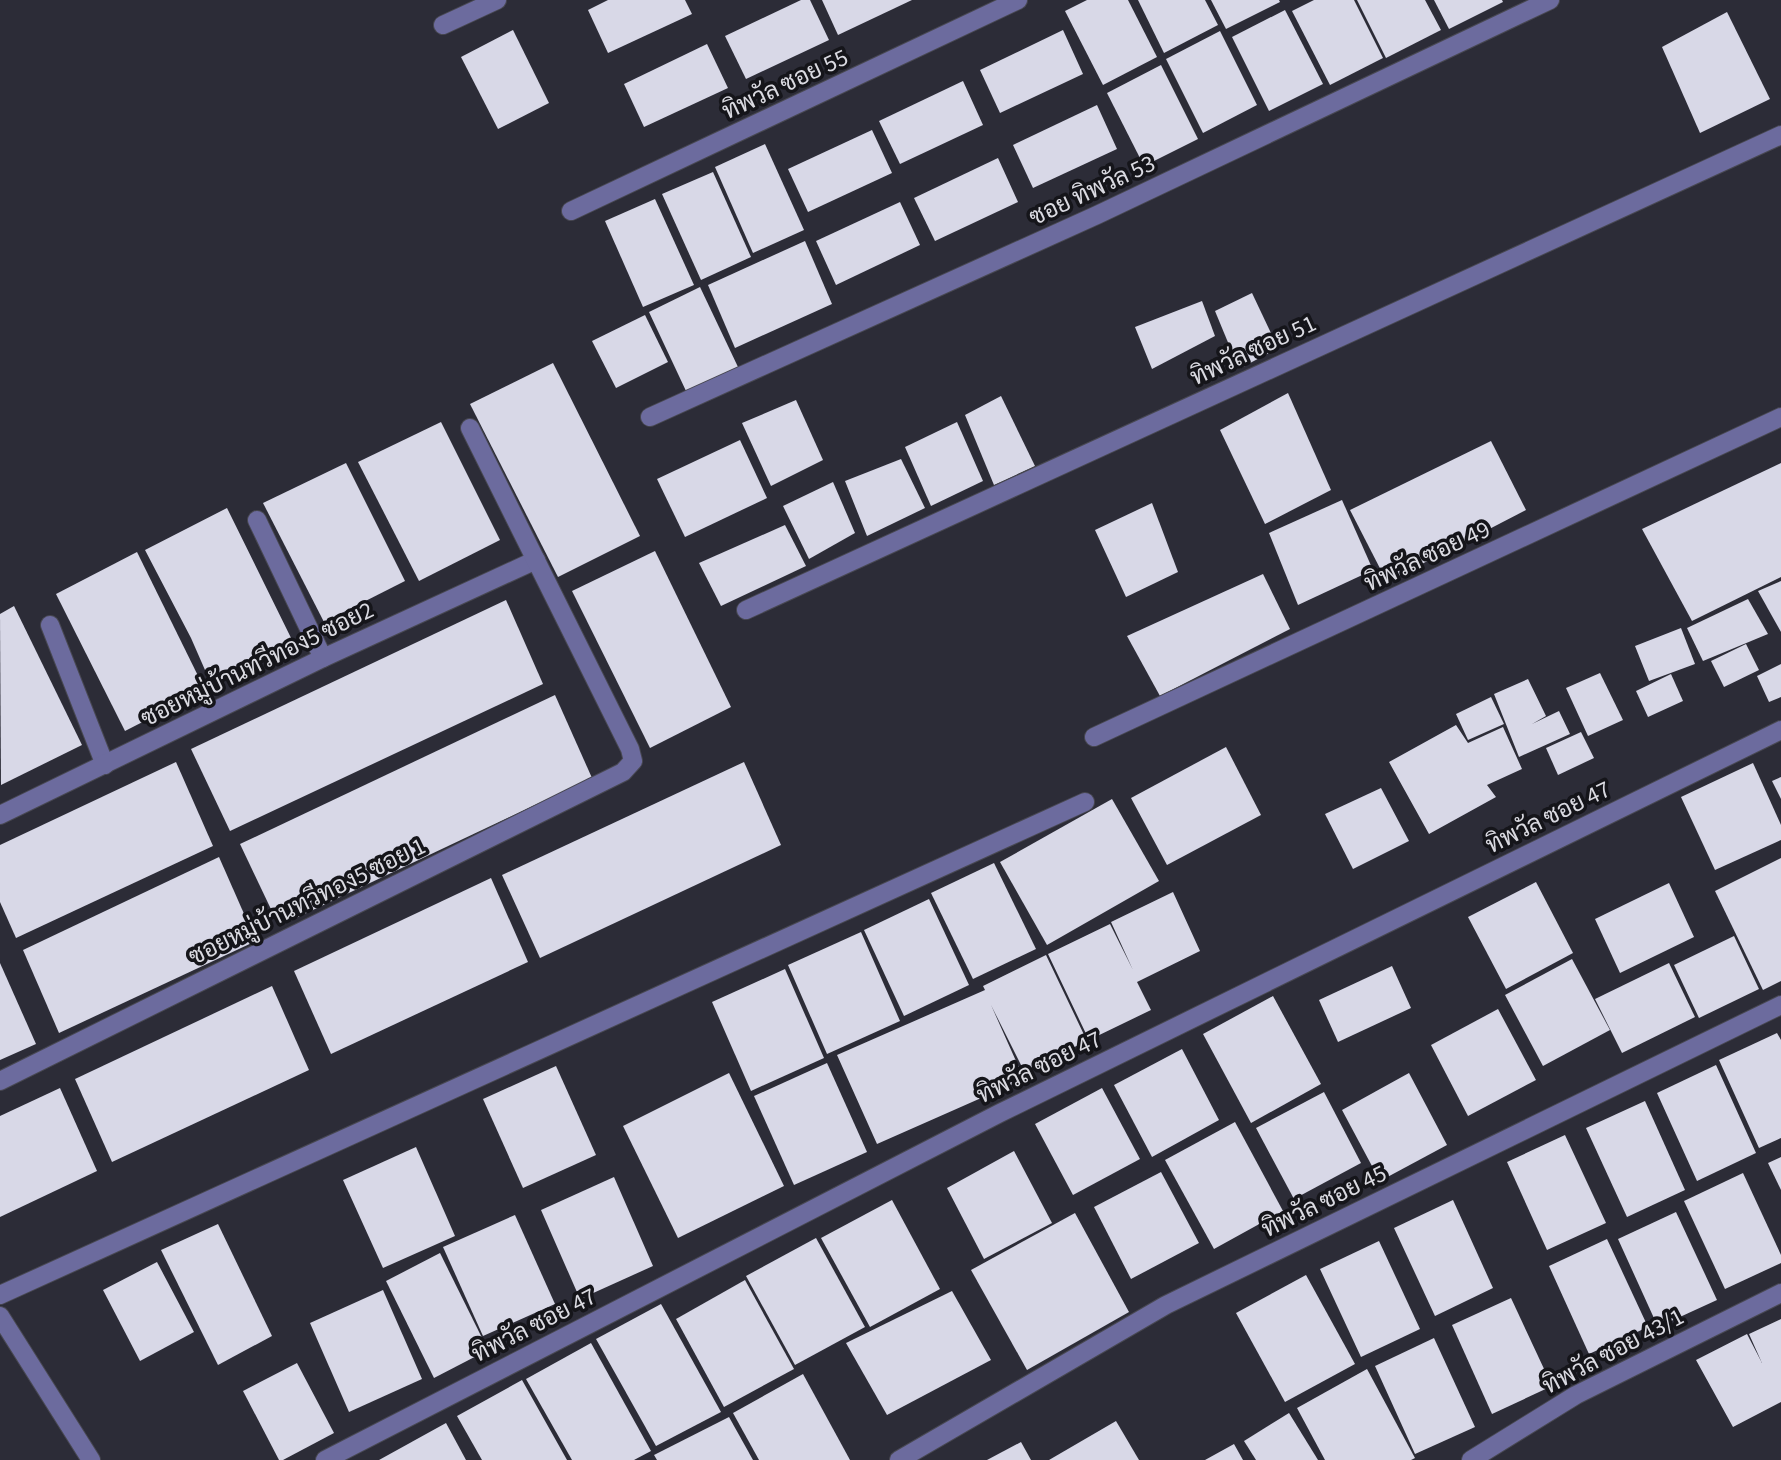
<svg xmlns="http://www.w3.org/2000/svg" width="1781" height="1460" viewBox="0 0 1781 1460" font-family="'Source Sans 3',Sarabun,sans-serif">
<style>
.building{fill:#d8d8e7}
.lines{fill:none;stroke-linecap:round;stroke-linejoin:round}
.minor-casing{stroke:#484852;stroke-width:20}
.minor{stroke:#6c6b9e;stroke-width:18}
.labels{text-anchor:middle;stroke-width:7;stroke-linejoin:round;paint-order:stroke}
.street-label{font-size:24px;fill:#dadae1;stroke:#15151a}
</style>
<rect width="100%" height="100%" fill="#2c2c37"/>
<g class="building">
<path d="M608,0H685L692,14L608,53L588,10Z"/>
<path d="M801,0H810L829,40L746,79L725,36Z"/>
<path d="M822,0H912L838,35Z"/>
<path d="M1087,0H1128L1157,57L1103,85L1065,11Z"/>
<path d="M1138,0H1205L1218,25L1164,53Z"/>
<path d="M1211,0H1279L1280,2L1226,29Z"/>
<path d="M1314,0H1354L1383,58L1330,85L1292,11Z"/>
<path d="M1357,0H1425L1441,30L1386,58Z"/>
<path d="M1434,0H1502L1503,2L1449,29Z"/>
<path d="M1285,10L1323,84L1269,111L1232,37Z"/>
<path d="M1727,12L1770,99L1700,133L1662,47Z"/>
<path d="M513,30L549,103L498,129L461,57Z"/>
<path d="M1063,30L1083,74L1000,113L980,70Z"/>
<path d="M1220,31L1257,105L1203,133L1166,59Z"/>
<path d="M707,44L728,88L644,127L624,84Z"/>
<path d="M1161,65L1198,139L1144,166L1107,93Z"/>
<path d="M963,81L983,125L900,164L879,121Z"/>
<path d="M1097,105L1117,149L1033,188L1013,145Z"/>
<path d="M872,130L892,173L808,212L788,169Z"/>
<path d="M765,144L804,230L753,253L715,167Z"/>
<path d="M998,158L1018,202L935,241L914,198Z"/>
<path d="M713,172L751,257L701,280L662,194Z"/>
<path d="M655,199L694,285L643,307L605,221Z"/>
<path d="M900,202L920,245L836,285L816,241Z"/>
<path d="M805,241L832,304L735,348L708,285Z"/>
<path d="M700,287L738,367L686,391L649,312Z"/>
<path d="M1252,293L1278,348L1239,369L1215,311Z"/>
<path d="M1202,301L1215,336L1152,369L1135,327Z"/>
<path d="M645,315L668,362L616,388L592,341Z"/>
<path d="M553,363L640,536L558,577L470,404Z"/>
<path d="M1288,393L1331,490L1265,524L1220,430Z"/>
<path d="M1001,396L1035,466L994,485L965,415Z"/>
<path d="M796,400L823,460L771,486L742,423Z"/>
<path d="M441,422L500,540L419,581L358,462Z"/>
<path d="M957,422L983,481L931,506L905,447Z"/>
<path d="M740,440L767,498L685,537L657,479Z"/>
<path d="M1491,441L1526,510L1387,582L1350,510Z"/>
<path d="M901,459L925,508L867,536L845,481Z"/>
<path d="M346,463L405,581L324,622L263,503Z"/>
<path d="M1781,463V577L1692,621L1642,529Z"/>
<path d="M833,482L855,533L809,559L783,506Z"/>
<path d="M1342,500L1373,570L1298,605L1269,533Z"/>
<path d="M1152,503L1178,572L1126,597L1095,530Z"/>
<path d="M227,508L295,646L212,686L191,638L145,550Z"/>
<path d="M785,525L806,566L721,606L699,563Z"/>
<path d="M655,551L731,707L650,748L572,591Z"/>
<path d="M137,552L205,690L125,731L56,594Z"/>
<path d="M1263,574L1290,629L1160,696L1127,636Z"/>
<path d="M1781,581V632L1758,591Z"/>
<path d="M1748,599L1768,634L1703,661L1687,628Z"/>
<path d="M506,600L543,684L230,831L191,749Z"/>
<path d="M14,606L82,745L1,785L0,614Z"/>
<path d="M1681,628L1695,664L1649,681L1635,646Z"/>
<path d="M1746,644L1759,670L1724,687L1711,661Z"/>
<path d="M1781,664V697L1769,702L1757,676Z"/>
<path d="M1600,673L1623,720L1588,736L1566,688Z"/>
<path d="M1671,674L1683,701L1648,717L1636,691Z"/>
<path d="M1528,679L1546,716L1532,724L1559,711L1570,734L1519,757L1494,694Z"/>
<path d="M555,695L592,778L279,926L240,844Z"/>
<path d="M1491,697L1504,724L1468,740L1456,714Z"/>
<path d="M1456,725L1468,743L1503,727L1522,769L1487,785L1496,797L1429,834L1389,762Z"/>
<path d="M1581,732L1594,758L1558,775L1546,748Z"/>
<path d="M1226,747L1261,815L1167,865L1131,798Z"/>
<path d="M176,762L213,846L16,938L0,902V845Z"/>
<path d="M744,762L781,845L540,958L502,875Z"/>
<path d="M1753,763L1781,825V840L1715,870L1681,797Z"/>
<path d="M1781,777V799L1772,781Z"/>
<path d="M1381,788L1409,841L1353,869L1325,814Z"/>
<path d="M1112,799L1159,881L1047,945L1000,862Z"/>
<path d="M219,857L256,941L59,1033L23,950Z"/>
<path d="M1781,858V981L1763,990L1715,891Z"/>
<path d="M994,863L1036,949L973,979L931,893Z"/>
<path d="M491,878L528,962L331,1054L294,971Z"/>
<path d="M1536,882L1573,953L1506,989L1468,917Z"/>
<path d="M1669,883L1694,937L1620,973L1595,919Z"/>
<path d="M1173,892L1200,951L1137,982L1151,1010L1089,1040L1048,954L1110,924L1133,970L1111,922Z"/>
<path d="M929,899L969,985L904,1016L864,930Z"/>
<path d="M861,932L900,1021L827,1054L788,965Z"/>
<path d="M1734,936L1759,989L1699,1018L1674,965Z"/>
<path d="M1046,955L1087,1041L1024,1071L991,1005L1024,1079L877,1144L837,1055L985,990L983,986Z"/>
<path d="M1572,959L1610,1030L1543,1066L1505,995Z"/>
<path d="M0,963L36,1044L0,1060Z"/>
<path d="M1669,963L1695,1017L1622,1053L1595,999Z"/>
<path d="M1392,966L1411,1008L1338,1042L1319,1000Z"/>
<path d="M785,969L824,1058L751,1091L712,1002Z"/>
<path d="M272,986L309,1070L112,1162L75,1079Z"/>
<path d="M1273,996L1321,1084L1251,1123L1203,1034Z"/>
<path d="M1498,1009L1536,1080L1468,1116L1431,1045Z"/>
<path d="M1777,1033L1781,1040V1138L1759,1148L1719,1060Z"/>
<path d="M1182,1049L1219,1120L1152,1157L1114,1085Z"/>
<path d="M827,1063L867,1152L794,1185L754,1096Z"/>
<path d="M1716,1065L1756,1153L1697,1181L1657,1093Z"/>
<path d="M556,1066L596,1155L523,1188L483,1099Z"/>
<path d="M729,1073L784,1186L678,1238L623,1126Z"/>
<path d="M1409,1073L1447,1145L1380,1181L1342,1110Z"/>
<path d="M60,1088L97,1171L0,1217V1116Z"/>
<path d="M1102,1088L1140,1159L1073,1195L1035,1124Z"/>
<path d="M1324,1092L1361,1163L1294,1199L1256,1128Z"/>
<path d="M1645,1101L1685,1190L1627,1217L1586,1128Z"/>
<path d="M1235,1122L1283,1211L1214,1249L1165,1160Z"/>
<path d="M1565,1135L1606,1223L1547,1250L1507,1162Z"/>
<path d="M416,1147L455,1236L383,1268L343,1180Z"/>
<path d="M1014,1151L1052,1223L984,1259L947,1188Z"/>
<path d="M1781,1157V1190L1768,1163Z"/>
<path d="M1161,1172L1199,1243L1131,1279L1094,1207Z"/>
<path d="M1743,1173L1781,1255V1263L1725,1289L1684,1201Z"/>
<path d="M614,1177L653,1266L580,1299L541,1210Z"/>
<path d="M892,1200L940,1289L870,1327L821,1238Z"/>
<path d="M1453,1200L1493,1288L1435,1316L1394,1228Z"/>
<path d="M1676,1212L1717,1300L1658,1327L1618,1239Z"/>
<path d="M1075,1213L1129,1312L1027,1370L971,1270Z"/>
<path d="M515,1215L555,1304L483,1336L443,1247Z"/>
<path d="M218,1224L272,1336L218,1365L161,1250Z"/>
<path d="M816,1238L865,1327L795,1365L746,1276Z"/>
<path d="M1607,1239L1648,1327L1589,1354L1549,1266Z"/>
<path d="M1379,1241L1420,1329L1361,1357L1320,1269Z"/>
<path d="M440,1253L488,1350L434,1378L386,1281Z"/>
<path d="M157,1262L194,1332L140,1361L103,1290Z"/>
<path d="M1306,1275L1355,1364L1285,1402L1236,1313Z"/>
<path d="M745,1280L794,1369L724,1407L676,1319Z"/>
<path d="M383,1290L422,1379L349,1412L310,1323Z"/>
<path d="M952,1291L991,1360L887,1415L846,1343Z"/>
<path d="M1511,1298L1552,1386L1492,1414L1452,1325Z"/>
<path d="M661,1304L721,1412L656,1446L596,1339Z"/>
<path d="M1781,1319V1402L1733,1427L1696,1360L1747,1334L1762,1363L1749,1334Z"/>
<path d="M1434,1338L1475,1427L1415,1454L1375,1366Z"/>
<path d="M591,1343L651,1451L634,1460H572L526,1379Z"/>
<path d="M297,1363L334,1433L283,1460H279L243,1391Z"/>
<path d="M1367,1369L1415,1458L1411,1460H1325L1297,1408Z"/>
<path d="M803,1374L850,1460H759L733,1413Z"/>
<path d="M522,1380L567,1460H482L457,1416Z"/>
<path d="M1289,1413L1318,1460H1256L1244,1441Z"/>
<path d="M729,1417L753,1460H657L654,1455Z"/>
<path d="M1116,1421L1139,1460H1049Z"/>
<path d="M446,1423L466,1460H379Z"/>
<path d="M1021,1442L1031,1460H987Z"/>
<path d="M1234,1444L1243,1460H1205Z"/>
</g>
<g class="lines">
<g class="minor-casing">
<g id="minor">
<path d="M443,25L497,0"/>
<path d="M571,211L1018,0"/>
<path d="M650,417L1097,215L1550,0"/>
<path d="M257,520L323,658"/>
<path d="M746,610L1781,135"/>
<path d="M50,625L105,765"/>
<path d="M1094,737L1781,417"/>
<path d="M0,815L323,658L536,560"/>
<path d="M0,1081L623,772L633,761L630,749L470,428"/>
<path d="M0,1295L1085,802"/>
<path d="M0,1316L91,1460"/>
<path d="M325,1460L1000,1113L1781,730"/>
<path d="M899,1460L1166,1305L1781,1005"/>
<path d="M1471,1460L1576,1395L1781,1293"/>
</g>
</g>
<use href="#minor" class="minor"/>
</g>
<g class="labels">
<g class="street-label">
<text transform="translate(785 84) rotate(-25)" y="8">ทิพวัล ซอย 55</text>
<text transform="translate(1092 190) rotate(-25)" y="8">ซอย ทิพวัล 53</text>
<text transform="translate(1253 350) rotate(-25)" y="8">ทิพวัล ซอย 51</text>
<text transform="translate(1427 556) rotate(-25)" y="8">ทิพวัล ซอย 49</text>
<text transform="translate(257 664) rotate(-26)" y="8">ซอยหมู่บ้านทวีทอง5 ซอย2</text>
<text transform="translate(1548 817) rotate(-26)" y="8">ทิพวัล ซอย 47</text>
<text transform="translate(307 901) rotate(-26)" y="8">ซอยหมู่บ้านทวีทอง5 ซอย 1</text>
<text transform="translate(1039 1067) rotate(-26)" y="8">ทิพวัล ซอย 47</text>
<text transform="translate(1324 1201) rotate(-26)" y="8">ทิพวัล ซอย 45</text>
<text transform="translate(534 1325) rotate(-27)" y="8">ทิพวัล ซอย 47</text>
<text transform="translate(1613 1351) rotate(-28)" y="8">ทิพวัล ซอย 43/1</text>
</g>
</g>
</svg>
